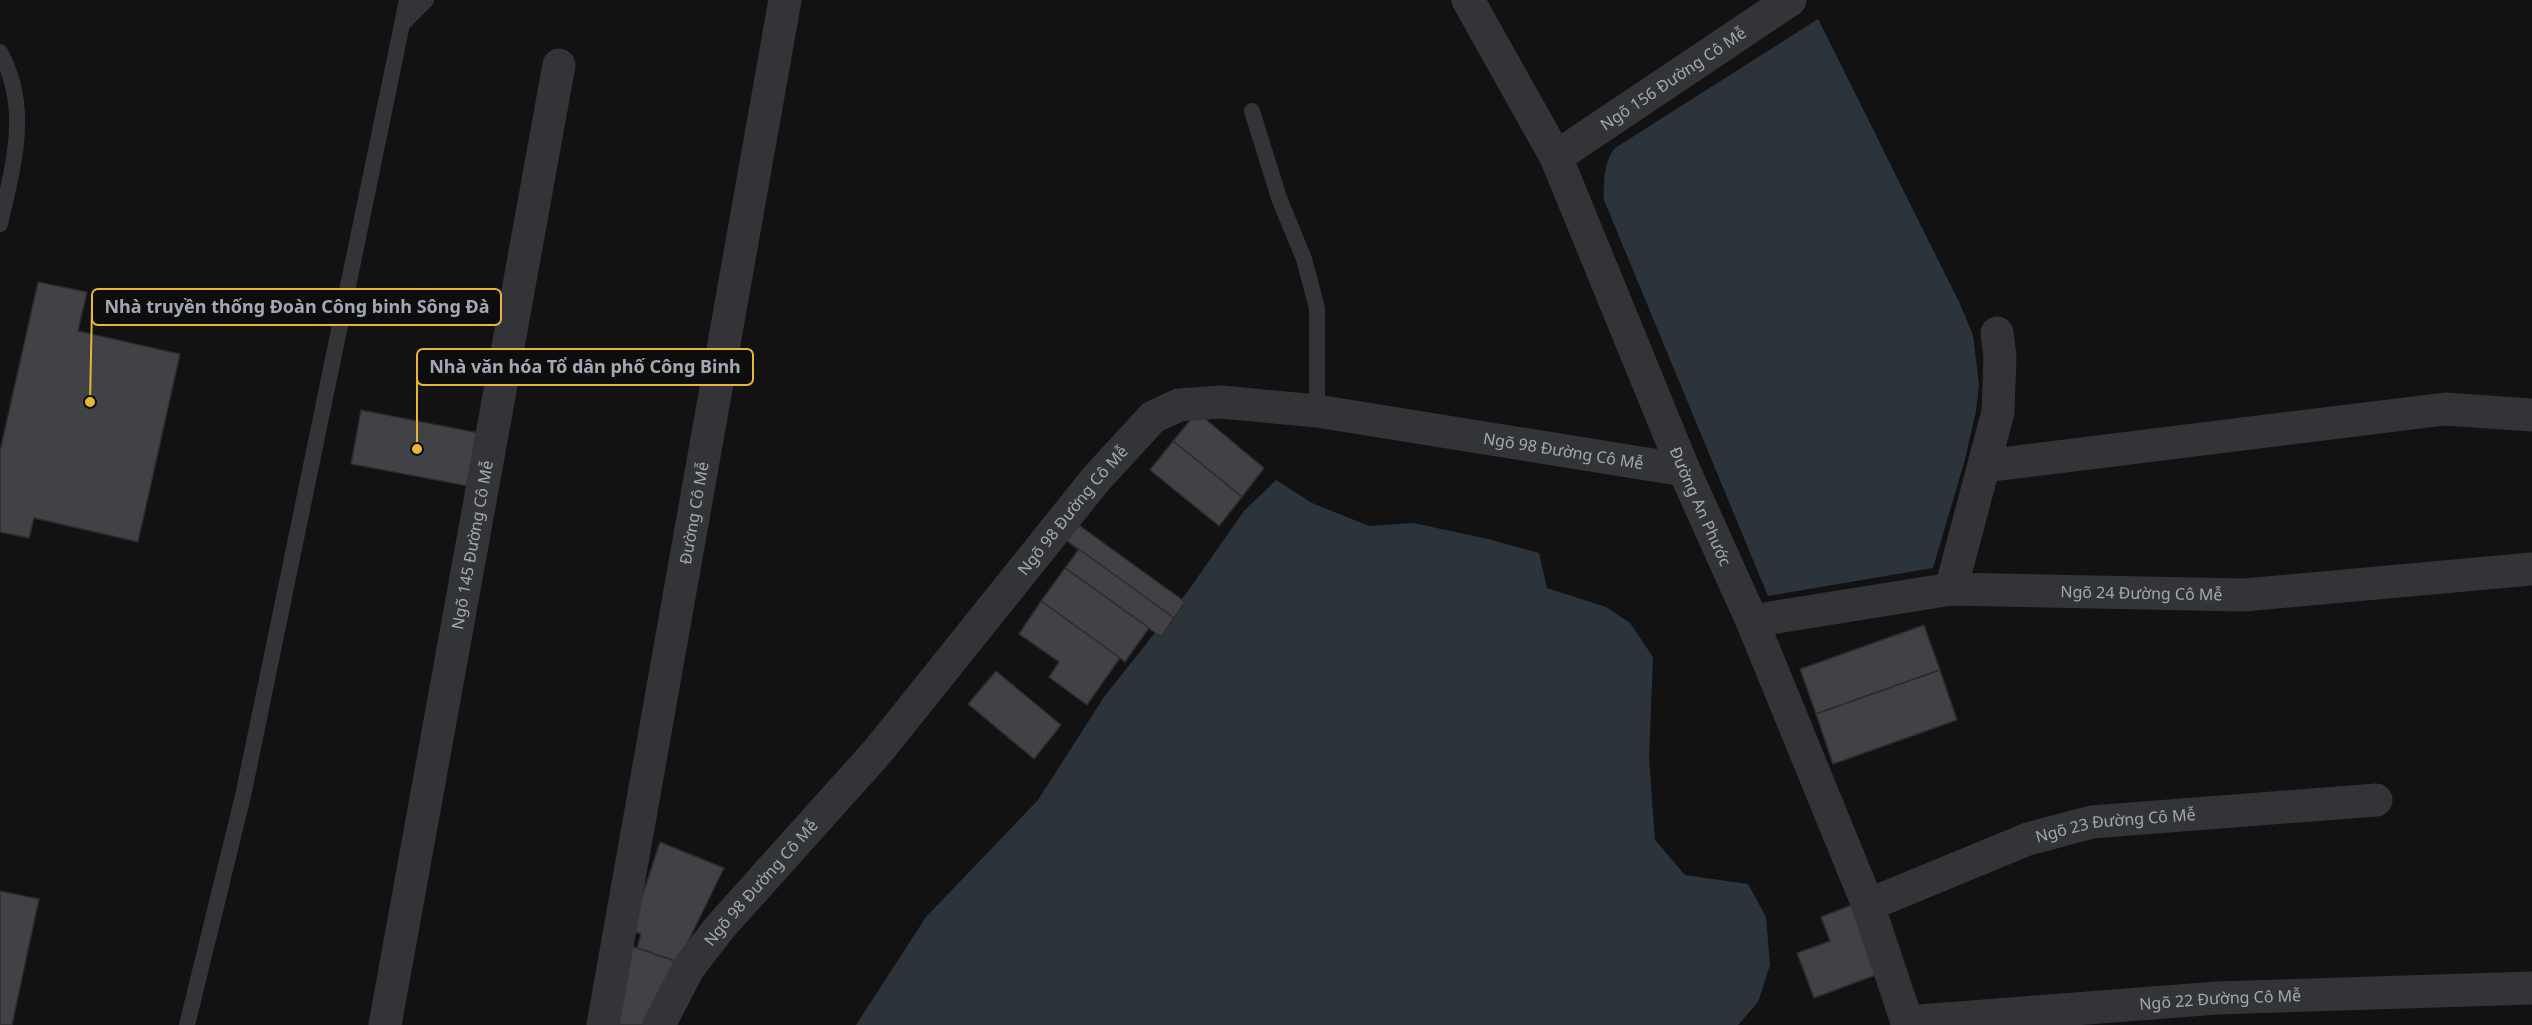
<svg xmlns="http://www.w3.org/2000/svg" width="2532" height="1025" viewBox="0 0 2532 1025" font-family="'Noto Sans',sans-serif">
<style>
.water{fill:#2c343b}
.building{fill:#414246;stroke:#2c2c2f;stroke-width:1.5}
.lines{fill:none;stroke-linecap:round;stroke-linejoin:round}
.service{stroke:#333438;stroke-width:16}
.minor{stroke:#333438;stroke-width:33}
.tertiary{stroke:#333438;stroke-width:33}
.labels{text-anchor:middle;stroke-width:4.5;stroke-linejoin:round;paint-order:stroke}
.street-label{font-size:16px;fill:#a4a8b3;stroke:#0d0d0e}
.leader{fill:none;stroke:#e6b637;stroke-width:2}
.callout-dot{fill:#e6b637;stroke:#0d0d0e;stroke-width:2}
.callout{fill:#0d0d0e;stroke:#e6b637;stroke-width:2}
.callout-label{font-size:18px;text-anchor:middle;font-weight:bold;fill:#a4a8b3}
</style>
<rect width="100%" height="100%" fill="#121213"/>
<g class="water">
<path d="M1818,19L1960,304L1973,335L1979,385L1976,411L1964,463L1933,568L1768,596L1604,200C1603,183 1604,161 1615,148Z"/>
<path d="M1276,480L1312,503L1369,526L1413,523L1488,539L1539,553L1547,588L1606,607L1630,623L1653,657L1649,758L1655,840L1685,875L1748,884L1766,917L1770,965L1758,1002L1738,1025H856L926,917L1038,800L1104,697L1188,591L1244,511Z"/>
</g>
<g class="building">
<path d="M38,282L87,292L78,331L180,354L138,542L34,518L29,538L0,532V451Z"/>
<path d="M361,410L484,434L473,487L351,464Z"/>
<path d="M1197,412L1264,468L1242,497L1173,441Z"/>
<path d="M1173,441L1242,497L1219,526L1150,470Z"/>
<path d="M1076,523L1185,602L1174,618L1064,539Z"/>
<path d="M1079,549L1174,618L1161,637L1065,568Z"/>
<path d="M1065,568L1149,628L1125,662L1041,601Z"/>
<path d="M1041,601L1120,658L1087,705L1049,677L1059,662L1019,634Z"/>
<path d="M1924,625L1940,670L1816,714L1800,669Z"/>
<path d="M1940,670L1957,720L1833,764L1816,714Z"/>
<path d="M996,671L1061,725L1034,759L968,704Z"/>
<path d="M660,842L724,868L678,962L637,948L641,934L631,930Z"/>
<path d="M0,891L39,899L12,1025H0Z"/>
<path d="M1859,902L1884,972L1814,998L1797,953L1830,941L1821,917Z"/>
<path d="M631,946L678,962L648,1025H609Z"/>
</g>
<g class="lines">
<g class="service">
<path d="M402,24L426,0"/>
<path d="M0,52C31,108 13,166 0,224"/>
<path d="M1252,111L1279,198L1304,259L1317,308V411"/>
<path d="M187,1025L243,796L407,0"/>
</g>
<g class="minor">
<path id="s1" d="M1556,157L1790,0"/>
<path d="M1985,466L2445,409L2532,415"/>
<path d="M1951,589L1998,412L2000,356L1997,333"/>
<path id="s2" d="M1752,621L1951,589L2244,595L2532,569"/>
<path id="s3" d="M1868,905L2028,839L2092,822L2376,800"/>
<path id="s4" d="M1907,1022L2217,998L2532,988"/>
<path id="s5" d="M385,1025L559,65"/>
<path id="s6" d="M659,1025L689,967L721,926L878,751L1096,479L1153,417L1179,405L1221,402L1317,411L1684,470"/>
</g>
<g class="tertiary">
<path id="s7" d="M1468,0L1556,157L1684,470L1752,621L1868,905L1908,1025"/>
<path id="s8" d="M603,1025L785,0"/>
</g>
</g>
<g class="labels">
<g class="street-label">
<text dy="6" stroke="none"><textPath href="#s1" startOffset="141">Ngõ 156 Đường Cô Mễ</textPath></text>
<text dy="6" stroke="none"><textPath href="#s6" startOffset="1202">Ngõ 98 Đường Cô Mễ</textPath></text>
<text dy="6" stroke="none"><textPath href="#s7" startOffset="558">Đường An Phước</textPath></text>
<text dy="6" stroke="none"><textPath href="#s6" startOffset="662">Ngõ 98 Đường Cô Mễ</textPath></text>
<text dy="6" stroke="none"><textPath href="#s8" startOffset="520">Đường Cô Mễ</textPath></text>
<text dy="6" stroke="none"><textPath href="#s5" startOffset="488">Ngõ 145 Đường Cô Mễ</textPath></text>
<text dy="6" stroke="none"><textPath href="#s2" startOffset="392">Ngõ 24 Đường Cô Mễ</textPath></text>
<text dy="6" stroke="none"><textPath href="#s3" startOffset="262">Ngõ 23 Đường Cô Mễ</textPath></text>
<text dy="6" stroke="none"><textPath href="#s6" startOffset="176">Ngõ 98 Đường Cô Mễ</textPath></text>
<text dy="6" stroke="none"><textPath href="#s4" startOffset="314">Ngõ 22 Đường Cô Mễ</textPath></text>
</g>
</g>
<path class="leader" d="M90 402L92 307M417 449L417 367"/>
<g class="callout-dot">
<circle cx="90" cy="402" r="6"/>
<circle cx="417" cy="449" r="6"/>
</g>
<g class="callout">
<rect x="92" y="289" width="409" height="36" rx="6"/>
<rect x="417" y="349" width="336" height="36" rx="6"/>
</g>
<g class="callout-label">
<text x="297" y="313">Nhà truyền thống Đoàn Công binh Sông Đà</text>
<text x="585" y="373">Nhà văn hóa Tổ dân phố Công Binh</text>
</g>
</svg>
